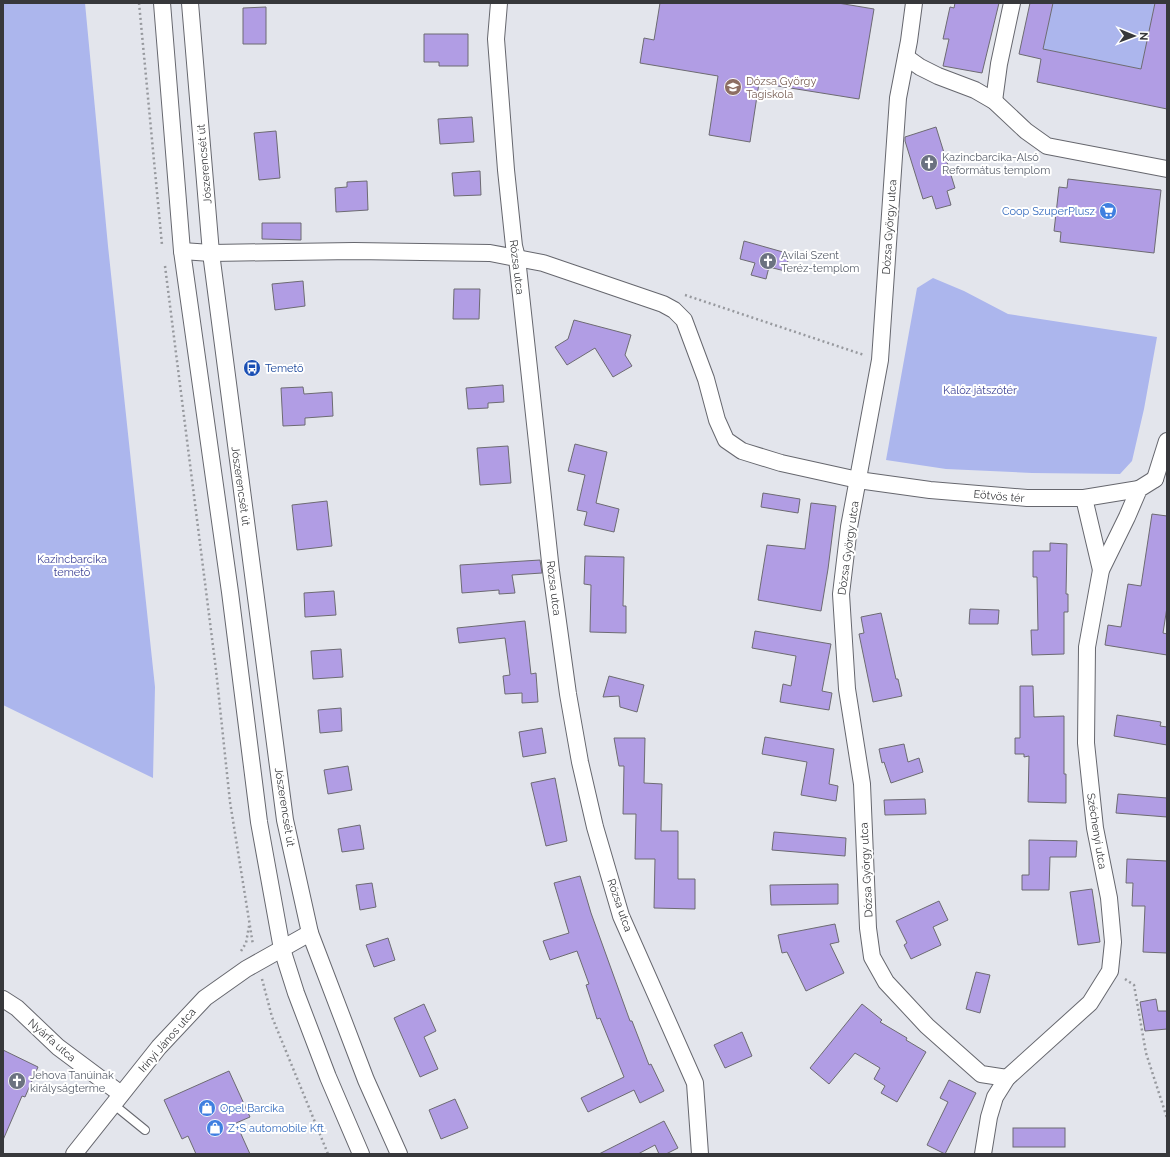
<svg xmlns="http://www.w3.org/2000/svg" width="1170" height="1157" viewBox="0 0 1170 1157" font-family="Raleway,sans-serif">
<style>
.green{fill:#acb6ed}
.building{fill:#b19de4;stroke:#6d6b72}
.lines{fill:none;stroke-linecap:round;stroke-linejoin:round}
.lane-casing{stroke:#66676e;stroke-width:10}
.street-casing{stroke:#66676e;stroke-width:18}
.path{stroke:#97999e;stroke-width:2.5;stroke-dasharray:2 3;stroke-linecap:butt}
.lane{stroke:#fff;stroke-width:8}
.street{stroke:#fff;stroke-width:16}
.labels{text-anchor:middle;stroke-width:4;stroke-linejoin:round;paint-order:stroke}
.education-label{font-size:11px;fill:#785e54;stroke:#fff;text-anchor:start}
.worship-label{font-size:11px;fill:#5b616d;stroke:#fff;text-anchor:start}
.street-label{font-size:11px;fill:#37383b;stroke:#fff}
.shop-label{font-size:11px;fill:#366cbe;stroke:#fff;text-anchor:start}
.transit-label{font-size:11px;fill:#164399;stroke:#fff;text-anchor:start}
.park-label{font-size:11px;fill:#3e4396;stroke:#fff}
</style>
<rect width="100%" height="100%" fill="#e3e5ec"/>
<g class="green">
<path d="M3,3H85L108,246L155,687L153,778L3,705Z"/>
<path d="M1053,3H1155L1141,69L1043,49Z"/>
<path d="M933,278L964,291L1008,314L1157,337L1144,409L1132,461L1120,474L1032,473L946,469L886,460L917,288Z"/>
</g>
<g class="building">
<path d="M660,3H838L874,9L859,99L759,83L750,142L709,135L718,76L640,63L644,38L654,40Z"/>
<path d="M955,3H999L982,73L943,66L949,39H943L950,7L954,8Z"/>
<path d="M1030,3H1053L1043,49L1141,69L1155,3H1167V109L1037,82L1041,59L1019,54Z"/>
<path d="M266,7V44H243V8Z"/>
<path d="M424,34H468V66H439V62H424Z"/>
<path d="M472,117L474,142L440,144L438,119Z"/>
<path d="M936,127L955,188L947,191L951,205L936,209L932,196L923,199L905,141V137Z"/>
<path d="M276,131L280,178L259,180L254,133Z"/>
<path d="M480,171L481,195L454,196L452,173Z"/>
<path d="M1068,179L1161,190L1154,253L1060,242L1061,232L1054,231L1059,187L1067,188Z"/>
<path d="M367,181L368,210L336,212L335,188L347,187V182Z"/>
<path d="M262,223H301V240L262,239Z"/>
<path d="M744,241L790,254L785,271L769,267L766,279L751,275L755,263L740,259Z"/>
<path d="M303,281L305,306L275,310L272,284Z"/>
<path d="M454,289H480L479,319H453Z"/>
<path d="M574,320L631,335L625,355L632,366L613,377L595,348L567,365L555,347L568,339Z"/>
<path d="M503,385L504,402L488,403V408L468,409L466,388Z"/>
<path d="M303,387L304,394L332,392L333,416L305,418V425L283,426L281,388Z"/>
<path d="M575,444L607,452L596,503L619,509L614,532L584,525L587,512L577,510L585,475L568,471Z"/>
<path d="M508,446L511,483L480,485L477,448Z"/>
<path d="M763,493L800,499L798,513L761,507Z"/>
<path d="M327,501L332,546L297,550L292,505Z"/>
<path d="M811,503L836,506L828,569L821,611L758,600L767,545L805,549Z"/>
<path d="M1152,514L1167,516V607L1163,633L1167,634V655L1105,645L1108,625L1121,627L1128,584L1141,586Z"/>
<path d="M1050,543L1067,544L1066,594H1068V612H1064V654L1032,655L1031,630H1038L1037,577H1033V551H1050Z"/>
<path d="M585,556L624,557L623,606H626V633L590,632L591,585L584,584Z"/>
<path d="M540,560L542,573L512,575L515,593L499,594V590L462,593L460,565Z"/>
<path d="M334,591L336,615L305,617L304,593Z"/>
<path d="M970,609L999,610L998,624H969Z"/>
<path d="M881,613L896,679H898L902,696L873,702L859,634L864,633L861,617Z"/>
<path d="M525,621L531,674L536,673L538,702L522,703V693L505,694L503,676L510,675L505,638L459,643L457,628Z"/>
<path d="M755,631L831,644L822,691L832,693L829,710L780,702L783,684L791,686L796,656L752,648Z"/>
<path d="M341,649L343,677L313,679L311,651Z"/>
<path d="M609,676L644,685L637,712L620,707L619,696L603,697Z"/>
<path d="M1020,686H1033L1034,717L1064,716V774H1066V803L1028,802L1029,756L1024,757V754H1015V738H1020Z"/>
<path d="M341,708L342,731L320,733L318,710Z"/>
<path d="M1117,715L1161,722L1160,726L1167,727V745L1114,736Z"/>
<path d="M542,728L546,753L523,757L519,732Z"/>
<path d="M765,737L834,749L829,784L838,786L836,801L801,795L807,762L762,754Z"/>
<path d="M614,738H645L644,783L662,784L661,831H678V879H695V909L654,908L655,859H635L636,814H623L624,766H619Z"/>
<path d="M904,744L908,762L919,758L923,772L891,783L884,762L882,763L879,749Z"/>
<path d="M348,766L352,790L328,794L324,770Z"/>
<path d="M555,778L567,841L546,846L531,783Z"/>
<path d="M1118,794L1167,798V817L1116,813Z"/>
<path d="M925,799L926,814L885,815L884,800Z"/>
<path d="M360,825L364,849L342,852L338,829Z"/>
<path d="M774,832L846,838L845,856L772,850Z"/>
<path d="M1029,840L1077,841L1076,857H1050L1049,890H1022V875H1029Z"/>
<path d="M1127,859L1167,861V953L1143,952L1145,906H1132L1133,883H1126Z"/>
<path d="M580,876L591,913L630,1021H632L649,1065L651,1064L664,1091L640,1103L634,1090L588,1112L581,1098L624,1077L600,1018L597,1019L586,985L589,984L577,951L550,960L543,941L569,933L554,883Z"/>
<path d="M372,883L376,907L360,910L356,885Z"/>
<path d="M838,884V904L771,905L770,885Z"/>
<path d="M1092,889L1100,942L1078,945L1070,892Z"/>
<path d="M939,901L948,920L933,927L941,945L911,959L904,945L907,943L896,921Z"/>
<path d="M835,924L839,942L830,944L844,973L806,991L787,952L782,953L778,935Z"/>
<path d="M388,938L395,960L374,967L366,945Z"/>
<path d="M976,972L990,975L980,1013L966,1009Z"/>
<path d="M1156,999L1158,1011H1167V1029L1145,1031L1140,1002Z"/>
<path d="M424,1004L436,1031L424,1037L438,1069L420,1077L394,1018Z"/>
<path d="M862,1004L882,1020L880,1022L907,1038L906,1040L926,1052L897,1102L881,1093L885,1086L874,1079L880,1068L855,1053L829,1084L810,1068Z"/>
<path d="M742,1032L752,1056L725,1068L714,1045Z"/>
<path d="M3,1050L38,1067L25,1097L22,1096L3,1140Z"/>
<path d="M229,1071L250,1117L236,1123L250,1154H196L188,1136L182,1139L164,1100Z"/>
<path d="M949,1080L976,1093L945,1154L927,1145L948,1102L940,1098Z"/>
<path d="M455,1099L468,1128L441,1139L429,1110Z"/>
<path d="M664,1121L678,1148L666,1154H659L655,1145L638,1154H599Z"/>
<rect x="1013" y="1128" width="52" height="19"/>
</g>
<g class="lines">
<g class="lane-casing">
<path id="lane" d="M113,1104L145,1130"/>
</g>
<g class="street-casing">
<g id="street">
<path d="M162,3L182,251L230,592L259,822L282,949L296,993L328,1077L361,1154"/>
<path d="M190,3L211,253L285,820L310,933L366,1080L399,1154"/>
<path d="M499,3L496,39L506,170L514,246L517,258L551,571L568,694L580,762L595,827L621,916L695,1083L700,1154"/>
<path d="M914,3L909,41L898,98L880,360L849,527L841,594L847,689L862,784L868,928L872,957L886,982L927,1026L981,1074L1007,1078"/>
<path d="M906,57L920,67L938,76L975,90L994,101L1026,131L1047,146L1167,169"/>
<path d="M994,101L999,64L1012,3"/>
<path d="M182,251L211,253L354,251L490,253L543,263L663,304L674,310L684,320L706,379L717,420L726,440L742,451L781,463L858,480L930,490L1027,498H1084L1139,489"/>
<path d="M1155,479L1167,441"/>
<path d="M1084,498L1101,570"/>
<path d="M3,999L17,1008L58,1047L121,1094"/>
<path d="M74,1154L159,1047L205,998L246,969L310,933"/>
<path d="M983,1154L989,1117L995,1097L1007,1078L1090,1003L1110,971L1113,942L1109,898L1095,828L1086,743L1087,647L1101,570L1127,517L1139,489L1155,479"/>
</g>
</g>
<g class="path">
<path d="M139,3L162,245"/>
<path d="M165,266L216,670L230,802L253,945"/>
<path d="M685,295L864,355"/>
<path d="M241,951L246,943L249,926"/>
<path d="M262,979L272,1017L328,1154"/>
<path d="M1125,979L1134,985L1146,1053L1167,1118"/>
</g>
<use href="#lane" class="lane"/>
<use href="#street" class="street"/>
</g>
<defs>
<g id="school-disc" transform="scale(0.9)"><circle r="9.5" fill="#8d6e63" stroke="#fff"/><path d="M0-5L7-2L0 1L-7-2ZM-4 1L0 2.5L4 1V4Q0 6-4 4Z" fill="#fff"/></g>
<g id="church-disc" transform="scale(0.9)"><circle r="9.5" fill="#6b7280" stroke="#fff"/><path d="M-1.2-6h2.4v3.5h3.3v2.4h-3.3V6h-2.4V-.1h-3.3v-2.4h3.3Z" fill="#fff"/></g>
<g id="supermarket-disc" transform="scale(0.9)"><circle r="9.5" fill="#3f7fe0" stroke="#fff"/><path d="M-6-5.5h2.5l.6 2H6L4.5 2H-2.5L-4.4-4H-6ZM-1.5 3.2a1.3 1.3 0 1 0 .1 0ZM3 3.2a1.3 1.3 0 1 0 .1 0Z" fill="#fff"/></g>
<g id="bus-disc" transform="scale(0.9)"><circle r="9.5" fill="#1a4fb4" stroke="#fff"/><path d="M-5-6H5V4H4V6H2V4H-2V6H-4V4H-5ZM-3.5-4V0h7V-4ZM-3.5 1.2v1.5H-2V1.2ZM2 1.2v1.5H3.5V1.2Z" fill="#fff"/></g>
<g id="shop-disc" transform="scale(0.9)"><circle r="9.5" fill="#3f7fe0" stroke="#fff"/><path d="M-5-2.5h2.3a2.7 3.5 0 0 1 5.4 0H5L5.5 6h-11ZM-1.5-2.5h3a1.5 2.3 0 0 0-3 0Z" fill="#fff"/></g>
</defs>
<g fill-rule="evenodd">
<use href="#school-disc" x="733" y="87"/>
<use href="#church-disc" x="929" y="163"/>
<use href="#supermarket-disc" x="1108" y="211"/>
<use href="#church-disc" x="768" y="261"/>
<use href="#bus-disc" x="252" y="368"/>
<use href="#church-disc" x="17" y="1081"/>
<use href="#shop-disc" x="207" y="1108"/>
<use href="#shop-disc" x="215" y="1128"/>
</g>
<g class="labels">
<g class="education-label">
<text x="746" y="85">Dózsa György<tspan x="746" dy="13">Tagiskola</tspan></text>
</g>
<g class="worship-label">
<text x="942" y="161">Kazincbarcika-Alsó<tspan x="942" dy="13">Református templom</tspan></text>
<text x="781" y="259">Avilai Szent<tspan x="781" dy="13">Teréz-templom</tspan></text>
<text x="30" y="1079">Jehova Tanúinak<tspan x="30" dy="13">királyságterme</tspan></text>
</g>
<g class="street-label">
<text transform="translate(204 164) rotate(-95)" y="4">Jószerencsét út</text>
<text transform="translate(889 227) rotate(-86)" y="4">Dózsa György utca</text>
<text transform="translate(517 267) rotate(83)" y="4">Rózsa utca</text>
<text transform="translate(241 486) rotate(82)" y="4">Jószerencsét út</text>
<text transform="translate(999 496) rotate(5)" y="4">Eötvös tér</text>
<text transform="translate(848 548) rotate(-82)" y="4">Dózsa György utca</text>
<text transform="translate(554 588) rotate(83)" y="4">Rózsa utca</text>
<text transform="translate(285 807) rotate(81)" y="4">Jószerencsét út</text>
<text transform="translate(1097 831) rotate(81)" y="4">Széchenyi utca</text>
<text transform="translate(866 870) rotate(-93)" y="4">Dózsa György utca</text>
<text transform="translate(620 905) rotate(71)" y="4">Rózsa utca</text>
<text transform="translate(52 1040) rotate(41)" y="4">Nyárfa utca</text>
<text transform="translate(167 1040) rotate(-49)" y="4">Irinyi János utca</text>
</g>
<g class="shop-label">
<text x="1095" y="215" text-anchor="end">Coop SzuperPlusz</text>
<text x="220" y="1112">Opel Barcika</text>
<text x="228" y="1132">Z+S automobile Kft.</text>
</g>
<g class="transit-label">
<text x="265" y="372">Temető</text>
</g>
<g class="park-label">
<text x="980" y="394">Kalóz játszótér</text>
<text x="72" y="563">Kazincbarcika<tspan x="72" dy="13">temető</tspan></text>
</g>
</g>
<rect width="1170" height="1157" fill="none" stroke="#37383b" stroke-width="8"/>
<g transform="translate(1134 36) rotate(91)" stroke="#ffffff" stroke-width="3" paint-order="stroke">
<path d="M0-3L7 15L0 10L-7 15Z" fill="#37383b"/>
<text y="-6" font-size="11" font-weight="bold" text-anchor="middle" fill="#37383b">N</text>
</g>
</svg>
